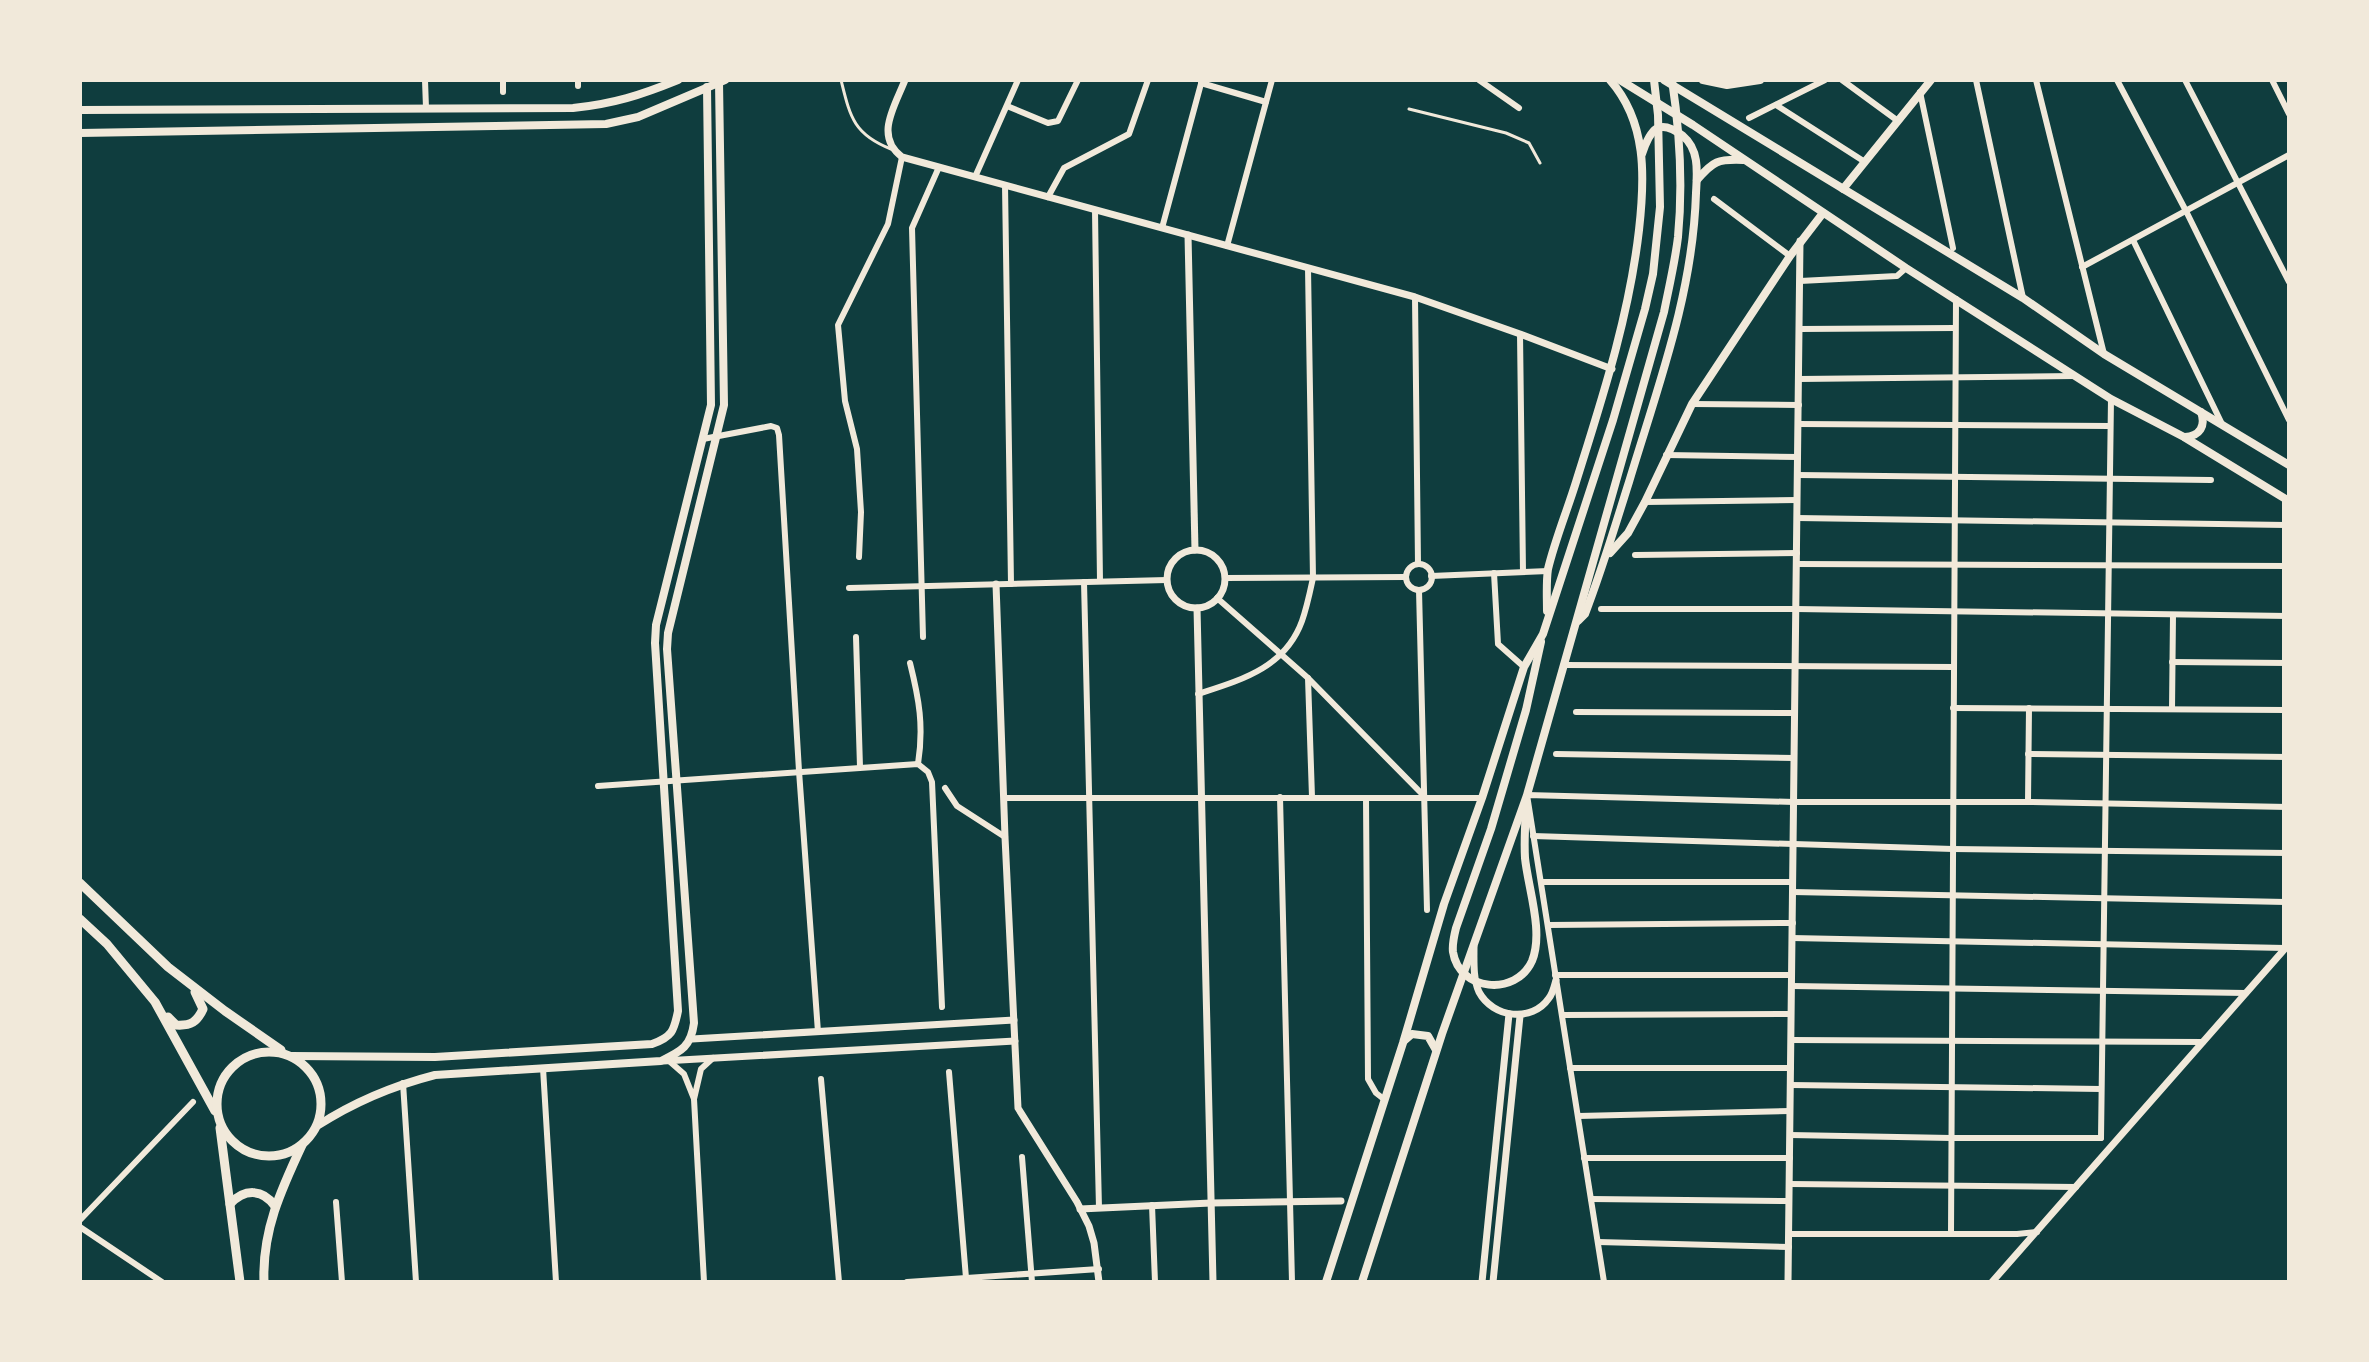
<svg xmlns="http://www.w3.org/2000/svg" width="2369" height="1362" viewBox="0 0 2369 1362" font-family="Lora,serif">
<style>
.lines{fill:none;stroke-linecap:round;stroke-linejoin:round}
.service{stroke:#f1e9da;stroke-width:3}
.minor{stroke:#f1e9da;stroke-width:6}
.tertiary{stroke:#f1e9da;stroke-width:7}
.secondary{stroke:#f1e9da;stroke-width:8}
.primary{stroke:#f1e9da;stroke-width:9}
</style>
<rect width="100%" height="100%" fill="#0f3d3e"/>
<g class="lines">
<g class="service">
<path d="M841,80C850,116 853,134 891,149"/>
<path d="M1409,109L1506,133L1529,143L1540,163"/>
</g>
<g class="minor">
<path d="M425,80L426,108"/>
<path d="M503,80V92"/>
<path d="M578,80V86"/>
<path d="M1479,80L1519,108"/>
<path d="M1842,80L1898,121"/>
<path d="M1976,80L2023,298"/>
<path d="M2036,80L2104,354"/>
<path d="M2117,80L2186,211L2289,420"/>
<path d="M2185,80L2289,282"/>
<path d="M2272,80L2289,114"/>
<path d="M1201,83L1266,102"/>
<path d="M1920,92L1953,248"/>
<path d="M1776,105L1865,162"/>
<path d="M1007,106L1048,123L1058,121L1078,80"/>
<path d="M1749,118L1825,80"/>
<path d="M975,177L1018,80"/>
<path d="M1005,185L1011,584"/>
<path d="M1048,197L1064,168L1129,134L1148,80"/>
<path d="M1714,199L1790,256"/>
<path d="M1095,210L1100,581"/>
<path d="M1162,228L1202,80"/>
<path d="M2133,240L2222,424"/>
<path d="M1227,246L1272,80"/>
<path d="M2082,267L2289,155"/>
<path d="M1800,281L1897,276L1906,268"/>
<path d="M1415,297L1418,564"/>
<path d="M1799,329L1955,328"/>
<path d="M1520,334L1523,572"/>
<path d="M1799,379L2075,376"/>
<path d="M1692,404L1799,405"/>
<path d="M1798,424L2110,426"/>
<path d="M703,439L771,426L777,428L779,435L799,771L818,1032"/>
<path d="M1666,455L1798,457"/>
<path d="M1798,475L2211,480"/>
<path d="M1645,502L1797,500"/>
<path d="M1797,518L2286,525"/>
<path d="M1635,555L1797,553"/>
<path d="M859,557L861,512L857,449L845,401L838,325L888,224L902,157"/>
<path d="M1797,564L2289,566"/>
<circle cx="1419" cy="577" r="13"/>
<path d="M1494,573L1498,644L1524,667"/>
<path d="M1431,576L1548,571"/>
<path d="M1225,578L1406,577"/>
<path d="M1084,582L1099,1208"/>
<path d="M849,588L1167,580"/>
<path d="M1419,590L1427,910"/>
<path d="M1217,598L1308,678L1426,798"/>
<path d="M1601,609H1796L2289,616"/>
<path d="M856,637L860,767"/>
<path d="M923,637L912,228L939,167"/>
<path d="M2172,662L2289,663"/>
<path d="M910,663C919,699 924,726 918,764"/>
<path d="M1564,665L1954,667"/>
<path d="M1308,678L1312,797"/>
<path d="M1198,694C1241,680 1285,668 1302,621C1307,607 1310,592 1313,578L1308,268"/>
<path d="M1953,708L2286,710"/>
<path d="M2172,709L2173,615"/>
<path d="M1576,712L1795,713"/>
<path d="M1556,754L1794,758"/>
<path d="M2028,754L2288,757"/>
<path d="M598,786L918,764L928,772L932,782L942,1007"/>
<path d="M945,788L957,806L1005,837"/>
<path d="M1280,797L1292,1282"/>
<path d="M1004,798H1482"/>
<path d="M1366,798L1368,1079L1376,1093L1385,1100"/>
<path d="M2028,802L2029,708"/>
<path d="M1533,836L1953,849L2289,853"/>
<path d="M1541,882H1793"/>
<path d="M1793,892L2286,902"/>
<path d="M1548,925L1793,923"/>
<path d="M1792,938L2285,948V498"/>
<path d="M1555,975H1792"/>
<path d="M1792,986L2246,993"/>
<path d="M1562,1015L1791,1014"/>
<path d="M1791,1040L2203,1042"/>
<path d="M668,1060L684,1074L694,1099L701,1069L713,1058"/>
<path d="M543,1068L556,1282"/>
<path d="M1570,1068H1791"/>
<path d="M949,1072L966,1278"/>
<path d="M821,1079L839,1282"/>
<path d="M403,1083L416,1282"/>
<path d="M1791,1085L2101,1089"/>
<path d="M694,1099L704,1282"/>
<path d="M1578,1116L1790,1111"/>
<path d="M1790,1135L1951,1138H2101"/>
<path d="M2101,1138L2111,399"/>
<path d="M1022,1157L1032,1282"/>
<path d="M1584,1158H1790"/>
<path d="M1790,1184L2076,1187"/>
<path d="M1591,1199L1789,1201"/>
<path d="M336,1202L342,1282"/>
<path d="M1152,1205L1155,1282"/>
<path d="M80,1220L193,1102"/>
<path d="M80,1227L162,1282"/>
<path d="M1789,1234H2017L2037,1232"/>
<path d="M1951,1234L1956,299"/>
<path d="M1598,1242L1789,1247"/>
<path d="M907,1282L1099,1269"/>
<path d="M1604,1282L1527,795L1794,802H2028L2289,807"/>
</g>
<g class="tertiary">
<path d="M905,80C895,106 874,136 902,157L1415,297L1520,334L1612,369"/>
<path d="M1188,235L1195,550"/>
<circle cx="1196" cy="579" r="29"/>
<path d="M996,584L1005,837L1018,1108L1077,1202L1089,1226L1094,1243L1099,1282"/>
<path d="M1197,608L1213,1282"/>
<path d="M1474,947C1474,962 1473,979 1479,992C1493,1018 1532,1023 1549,998C1553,993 1554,987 1556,980"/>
<path d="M692,1039L1014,1020"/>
<path d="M663,1061L1015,1041"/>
<path d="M1080,1209L1211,1203L1341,1201"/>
<path d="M1482,1282L1509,1014"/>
<path d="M1493,1282L1520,1016"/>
<path d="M1788,1282L1800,241"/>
<path d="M1992,1282L2289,944"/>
</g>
<g class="secondary">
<path d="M1620,80L1693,125L1906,268L2111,399L2184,437L2289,501"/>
<path d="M1664,80L2023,298L2104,354L2289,465"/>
<path d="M1703,80L1727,85L1760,80"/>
<path d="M80,110L573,108C613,104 641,95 678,80"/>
<path d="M80,133L606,124L638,117L725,80"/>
<path d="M1697,180C1713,161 1718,159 1743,160"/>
<path d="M1843,189L1931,80"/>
<path d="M2185,437C2200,436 2206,426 2201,412"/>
<path d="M1610,553L1628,533L1645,502L1692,404L1790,256L1823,213"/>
<path d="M1547,611C1547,598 1546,582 1548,569C1555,540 1567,511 1576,482C1602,399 1629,317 1639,230C1645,177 1647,122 1610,80"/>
<path d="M1578,621L1585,614C1602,570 1615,526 1629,482C1658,386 1693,294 1696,193C1697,174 1700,150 1683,136C1658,117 1650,130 1642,154"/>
<path d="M1526,808C1525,825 1524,841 1525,858C1528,888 1544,932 1532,961C1516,997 1459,991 1453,952C1452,944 1454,936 1456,928L1491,829L1526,710L1541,642"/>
<path d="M1405,1040L1412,1034L1428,1036L1436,1050"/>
<path d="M291,1056L435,1057L652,1044C672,1037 674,1031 678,1011L655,643L656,625L711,405L707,87"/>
<path d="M317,1126C354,1102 392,1086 435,1075L661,1061C682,1051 691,1046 694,1023L667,649L668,633L724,405L719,82"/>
<path d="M1326,1282L1403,1043L1444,904L1482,798L1524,667L1543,634L1613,420L1645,309L1653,274L1660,207L1658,115L1654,80"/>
<path d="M1362,1282L1442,1034L1527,795L1664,312C1669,287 1675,262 1678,237C1683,184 1680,133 1672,80"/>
</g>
<g class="primary">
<path d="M80,883L168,967L225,1011L281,1050"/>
<path d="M80,919L107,944L155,1002L215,1111"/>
<path d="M168,1017L176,1025C191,1026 197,1022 203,1009L195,992"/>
<circle cx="269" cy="1104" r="52"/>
<path d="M220,1128L240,1282"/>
<path d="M230,1204C244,1189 262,1188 275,1206"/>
<path d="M264,1282C262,1231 281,1190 302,1145"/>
</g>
</g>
<rect width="2369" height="1362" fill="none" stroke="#f1e9da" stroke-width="164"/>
</svg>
